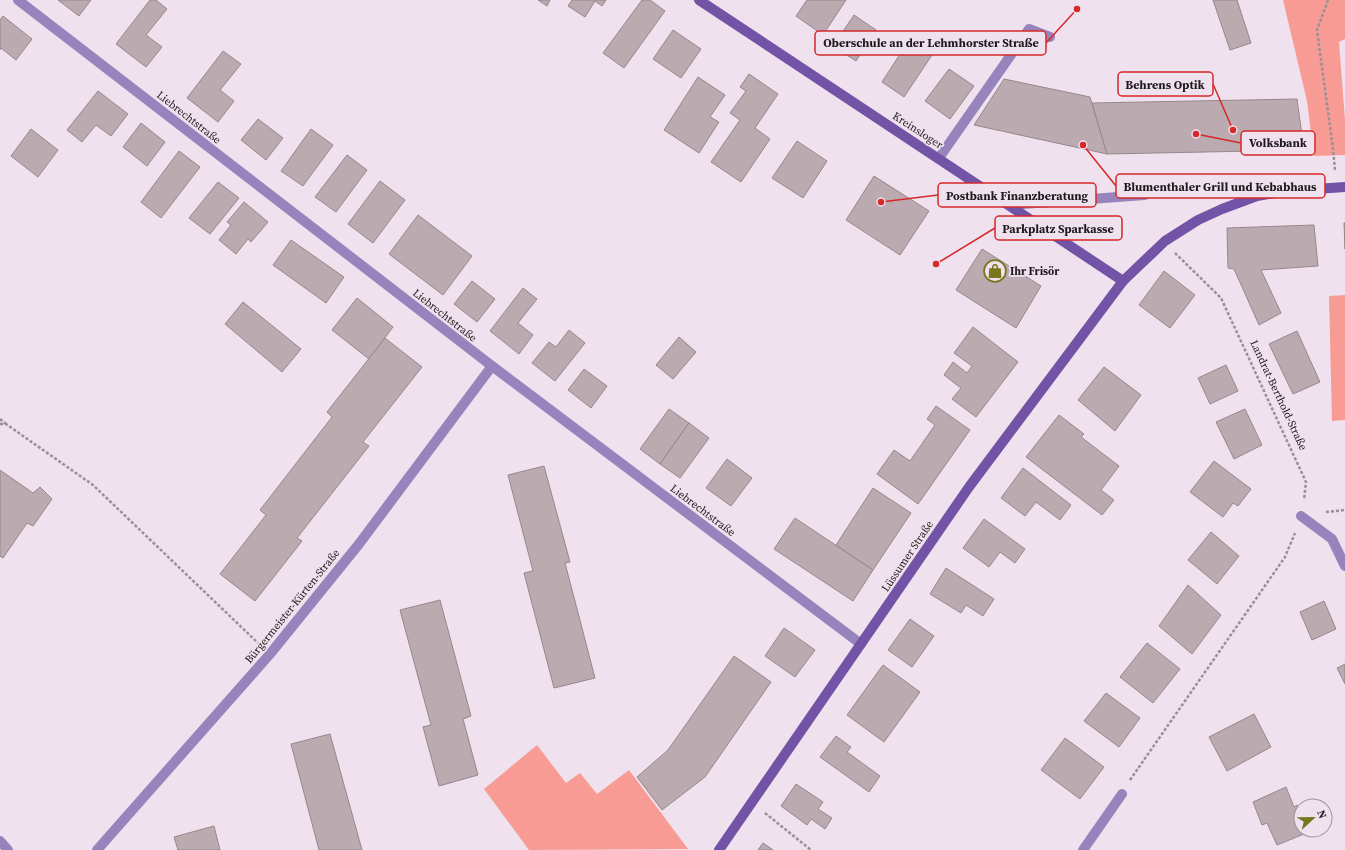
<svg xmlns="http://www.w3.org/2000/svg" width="1345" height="850" viewBox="0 0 1345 850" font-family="'Source Serif 4',serif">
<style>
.green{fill:#f79b94}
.building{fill:#bbaaaf;stroke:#97878c}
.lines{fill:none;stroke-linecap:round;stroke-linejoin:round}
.path{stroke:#988f97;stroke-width:2.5;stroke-dasharray:3 2;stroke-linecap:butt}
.service{stroke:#9784bd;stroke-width:10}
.minor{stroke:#9784bd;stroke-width:10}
.secondary{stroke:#7253a5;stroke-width:10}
.labels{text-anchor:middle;stroke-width:3.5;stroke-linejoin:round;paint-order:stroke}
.street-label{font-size:11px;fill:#1e1a1e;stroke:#efe2ee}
.poi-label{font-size:11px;font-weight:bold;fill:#1e1a1e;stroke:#efe2ee;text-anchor:start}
.leader{fill:none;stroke:#d62828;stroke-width:1.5}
.callout-dot{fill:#d62828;stroke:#efe2ee;stroke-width:1.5}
.callout{fill:#efe2ee;stroke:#d62828;stroke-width:1.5}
.callout-label{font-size:12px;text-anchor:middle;font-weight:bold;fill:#1e1a1e}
</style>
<rect width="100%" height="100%" fill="#efe2ee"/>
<g class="green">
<path d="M1283,0H1345V39L1339,42L1345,120V155L1314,156L1307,101Z"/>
<path d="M1345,295V420L1332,421L1329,296Z"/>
<path d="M537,745L566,783L580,773L597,794L629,770L688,849L529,850L484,789Z"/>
</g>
<g class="building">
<path d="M58,0H91L79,16Z"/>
<path d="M150,0H156L167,9L146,35L162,47L146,67L116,44Z"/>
<path d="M538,0H550L547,6Z"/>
<path d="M572,0H606L602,6L595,1L585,17L568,6Z"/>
<path d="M642,0H650L665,11L624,68L603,53Z"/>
<path d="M807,0H846L823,35L796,16Z"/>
<path d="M1213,0H1237L1251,43L1230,50Z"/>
<path d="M854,15L876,30L856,61L833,46Z"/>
<path d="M3,16L32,39L16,60L1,48L0,50V20Z"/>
<path d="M673,30L701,49L681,78L653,59Z"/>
<path d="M913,34L936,49L904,97L882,82Z"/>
<path d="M223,51L241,64L220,90L234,101L218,122L187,98Z"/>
<path d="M949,69L974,86L950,119L925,101Z"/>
<path d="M749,74L778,94L755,128L770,139L741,182L711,162L740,120L730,113L746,91L740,87Z"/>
<path d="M698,77L725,95L710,117L719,122L699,153L664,130Z"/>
<path d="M1004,79L1090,97L1107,154L974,125Z"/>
<path d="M98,91L128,114L111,136L96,125L82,142L67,130Z"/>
<path d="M1297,99L1304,150L1107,154L1092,103Z"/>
<path d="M258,119L283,138L266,160L241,140Z"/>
<path d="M141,123L165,142L147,166L123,147Z"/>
<path d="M31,129L58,150L38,177L11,156Z"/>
<path d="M311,129L333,145L303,186L281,171Z"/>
<path d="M797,141L827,161L803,198L772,178Z"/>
<path d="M179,151L200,167L161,218L141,202Z"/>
<path d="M347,155L367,170L336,212L315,197Z"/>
<path d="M874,176L929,211L900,255L846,220Z"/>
<path d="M380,181L405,200L373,243L348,224Z"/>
<path d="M218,182L239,198L210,234L189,218Z"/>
<path d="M244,202L268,222L251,242L248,239L236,254L219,240L231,225L227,222Z"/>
<path d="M418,215L472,256L443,295L389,254Z"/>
<path d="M1344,223H1345V249Z"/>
<path d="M1314,225L1318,266L1261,270L1281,313L1259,325L1234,269L1228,268L1227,228Z"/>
<path d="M291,240L344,277L326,303L273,265Z"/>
<path d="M982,249L1041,286L1016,328L956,290Z"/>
<path d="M1164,271L1195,295L1170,328L1139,305Z"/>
<path d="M472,281L495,299L477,322L454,304Z"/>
<path d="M523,288L537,299L518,323L533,335L519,354L490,331Z"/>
<path d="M357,298L393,327L369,359L332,330Z"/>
<path d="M243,302L301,349L282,372L225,324Z"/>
<path d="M973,327L1018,362L976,417L952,399L961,388L944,375L953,362L967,373L972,366L954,353Z"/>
<path d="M569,330L585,343L555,381L532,363L549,342L556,347Z"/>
<path d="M1297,331L1320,382L1293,394L1269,344Z"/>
<path d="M679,337L696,352L673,379L656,365Z"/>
<path d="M385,338L422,367L363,442L369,446L297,538L302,541L255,601L220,574L266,515L260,510L332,417L327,412Z"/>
<path d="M1226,365L1238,391L1210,404L1198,378Z"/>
<path d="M1104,367L1141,395L1115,431L1078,400Z"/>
<path d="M584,369L607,386L591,408L568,390Z"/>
<path d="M936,406L970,430L918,504L877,474L894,450L910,461L935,425L927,419Z"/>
<path d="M669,409L689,423L660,464L640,449Z"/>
<path d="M1245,409L1262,445L1234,459L1216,422Z"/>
<path d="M1059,415L1084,434L1081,437L1119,466L1101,490L1114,500L1102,515L1026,457Z"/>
<path d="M689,423L709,438L680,478L660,464Z"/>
<path d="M727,459L752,478L731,506L706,488Z"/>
<path d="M1214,461L1251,489L1238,506L1233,503L1223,517L1190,492Z"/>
<path d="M544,466L570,562L565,563L595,678L554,688L524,573L533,571L508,475Z"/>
<path d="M1023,468L1071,505L1060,520L1036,502L1025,516L1001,498Z"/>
<path d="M0,470L33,493L40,487L52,499L33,526L27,523L3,558L0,556Z"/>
<path d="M873,488L911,513L873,570L836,545Z"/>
<path d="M795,518L873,570L853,601L774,549Z"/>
<path d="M984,519L1025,549L1015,563L1000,552L989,567L963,548Z"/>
<path d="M1211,532L1239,556L1217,584L1188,560Z"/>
<path d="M946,568L994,599L983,616L966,605L961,613L930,594Z"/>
<path d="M1188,585L1221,615L1192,654L1159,626Z"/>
<path d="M440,600L471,716L463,719L478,775L439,786L423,727L431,725L400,610Z"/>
<path d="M1324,601L1336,629L1312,640L1300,612Z"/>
<path d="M910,619L934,636L912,667L888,650Z"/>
<path d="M784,628L815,650L795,677L765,656Z"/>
<path d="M1147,643L1180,669L1153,703L1120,677Z"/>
<path d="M734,656L771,682L705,777L662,810L637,777L668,750Z"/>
<path d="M1345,664V684L1337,668Z"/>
<path d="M883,665L920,692L884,742L847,715Z"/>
<path d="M1106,693L1140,718L1119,747L1084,721Z"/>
<path d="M1254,714L1271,747L1227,771L1209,737Z"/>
<path d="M330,734L362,850H319L291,744Z"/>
<path d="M836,736L851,747L847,752L880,776L869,792L820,757Z"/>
<path d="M1065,738L1104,767L1080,799L1041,770Z"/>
<path d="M796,784L823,802L818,809L832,818L825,829L811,819L807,825L781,806Z"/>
<path d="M1286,787L1294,807L1297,805L1301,813V830H1308L1309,832L1277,845L1267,823L1262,825L1253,802Z"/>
<path d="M214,826L220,850H178L174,837Z"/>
<path d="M763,843L773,850H758Z"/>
</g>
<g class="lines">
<g class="path">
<path d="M1328,0L1317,30L1333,149L1335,170"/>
<path d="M1175,253L1221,298L1306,482L1304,500"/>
<path d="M0,419L6,424"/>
<path d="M0,424H6L93,485L258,643"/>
<path d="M1326,512L1345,510"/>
<path d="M1130,780L1285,557L1295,533"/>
<path d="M765,813L811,850"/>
</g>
<g class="service">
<path d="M939,158L1029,29L1050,37"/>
<path d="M1009,205L1145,195"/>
<path d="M0,841L8,850"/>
</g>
<g class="minor">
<path d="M18,0L492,366L861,644"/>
<path d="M1301,516L1332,539L1345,566"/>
<path d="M97,850L270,654L359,544L492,366"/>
<path d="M1083,850L1122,794"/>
</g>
<g class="secondary">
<path d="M699,0L1123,281"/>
<path d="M719,850L969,487L1123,281L1165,241L1198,220L1222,209L1257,196L1287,191L1345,187"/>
</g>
</g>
<defs>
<g id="shop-ring" transform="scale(1.15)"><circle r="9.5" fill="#efe2ee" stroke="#77771d" stroke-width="1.5"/><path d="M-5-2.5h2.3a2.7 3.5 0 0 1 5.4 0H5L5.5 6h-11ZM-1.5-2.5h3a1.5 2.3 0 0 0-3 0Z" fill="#77771d"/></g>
</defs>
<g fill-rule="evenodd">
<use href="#shop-ring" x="995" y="271"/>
</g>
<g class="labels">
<g class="street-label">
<text transform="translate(189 117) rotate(38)" y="4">Liebrechtstraße</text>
<text transform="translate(918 130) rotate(33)" y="4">Kreinsloger</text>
<text transform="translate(445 315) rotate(38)" y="4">Liebrechtstraße</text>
<text transform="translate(1279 395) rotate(65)" y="4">Landrat-Berthold-Straße</text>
<text transform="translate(703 510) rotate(37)" y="4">Liebrechtstraße</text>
<text transform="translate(907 556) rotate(-56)" y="4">Lüssumer Straße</text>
<text transform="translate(292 606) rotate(-51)" y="4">Bürgermeister-Kürten-Straße</text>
</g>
<g class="poi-label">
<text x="1010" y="275">Ihr Frisör</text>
</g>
</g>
<path class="leader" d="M1077 9L1046 43M1233 130L1213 84M1196 134L1241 143M1083 145L1116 186M881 202L938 195M936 264L995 228"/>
<g class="callout-dot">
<circle cx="1077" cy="9" r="4"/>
<circle cx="1233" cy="130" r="4"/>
<circle cx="1196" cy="134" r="4"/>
<circle cx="1083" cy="145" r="4"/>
<circle cx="881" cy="202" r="4"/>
<circle cx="936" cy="264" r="4"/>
</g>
<g class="callout">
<rect x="815" y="31" width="231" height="24" rx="4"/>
<rect x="1118" y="72" width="95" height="24" rx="4"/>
<rect x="1241" y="131" width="74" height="24" rx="4"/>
<rect x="1116" y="174" width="209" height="24" rx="4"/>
<rect x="938" y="183" width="158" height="24" rx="4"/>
<rect x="995" y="216" width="127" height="24" rx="4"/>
</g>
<g class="callout-label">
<text x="931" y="47">Oberschule an der Lehmhorster Straße</text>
<text x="1165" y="89">Behrens Optik</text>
<text x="1278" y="147">Volksbank</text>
<text x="1220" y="191">Blumenthaler Grill und Kebabhaus</text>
<text x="1017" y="200">Postbank Finanzberatung</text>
<text x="1058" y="233">Parkplatz Sparkasse</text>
</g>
<g transform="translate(1313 818) rotate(68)"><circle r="19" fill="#efe2ee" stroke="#9b929b"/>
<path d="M0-3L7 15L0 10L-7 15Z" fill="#77771d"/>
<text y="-6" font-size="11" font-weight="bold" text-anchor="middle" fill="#1e1a1e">N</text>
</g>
</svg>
